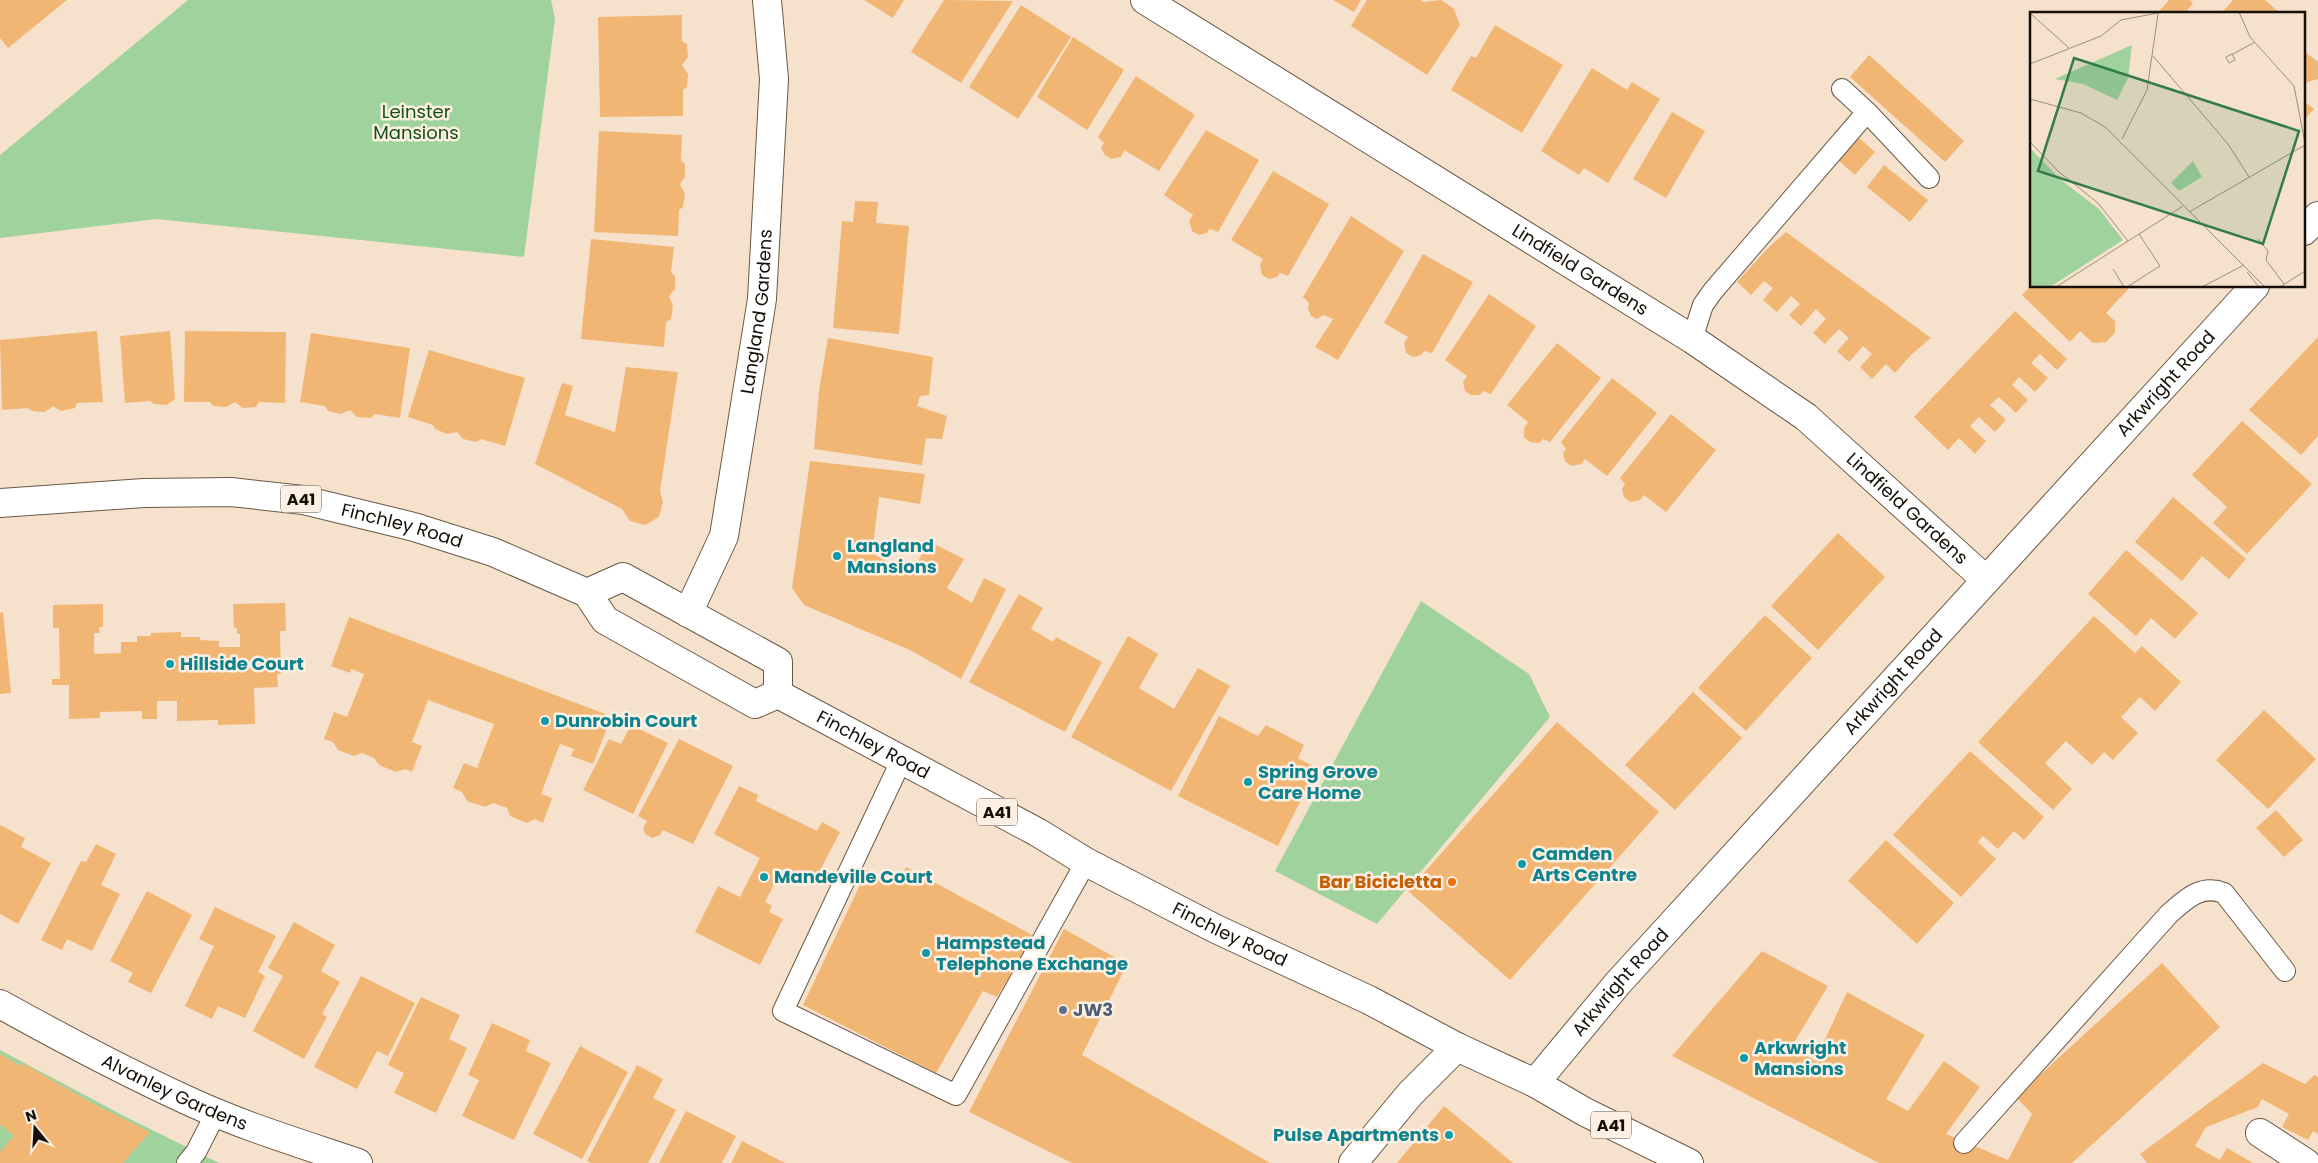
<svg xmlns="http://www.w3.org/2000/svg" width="2318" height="1163" viewBox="0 0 2318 1163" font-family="Poppins,sans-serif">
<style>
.green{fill:#a0d29e}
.building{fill:#f1b674}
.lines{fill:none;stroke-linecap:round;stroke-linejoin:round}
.lane-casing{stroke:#6a5846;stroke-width:22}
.street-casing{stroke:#6a5846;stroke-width:30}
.secondary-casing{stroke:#6a5846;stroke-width:30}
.highway-casing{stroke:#6a5846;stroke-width:30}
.lane{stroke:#fff;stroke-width:20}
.street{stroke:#fff;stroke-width:28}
.secondary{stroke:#fff;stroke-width:28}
.highway{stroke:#fff;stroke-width:28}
.culture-dot{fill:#0f9aa8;stroke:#fdf0e3;stroke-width:2}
.food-dot{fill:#e8710a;stroke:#fdf0e3;stroke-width:2}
.service-dot{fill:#5c6f8a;stroke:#fdf0e3;stroke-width:2}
.labels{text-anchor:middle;stroke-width:5;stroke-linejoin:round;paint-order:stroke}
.shield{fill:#fdf0e3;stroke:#5b524a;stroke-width:1}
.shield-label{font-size:16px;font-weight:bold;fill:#160f08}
.park-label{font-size:18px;fill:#125115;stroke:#fdf0e3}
.street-label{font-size:18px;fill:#160f08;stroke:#fdf0e3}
.culture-label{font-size:18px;font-weight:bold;fill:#0d838f;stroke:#fdf0e3;text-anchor:start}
.food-label{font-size:18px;font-weight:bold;fill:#c56008;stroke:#fdf0e3;text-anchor:end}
.service-label{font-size:18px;font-weight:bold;fill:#4e5e75;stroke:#fdf0e3;text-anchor:start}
.inset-road{fill:none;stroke:#9c8e7e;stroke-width:1}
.view{fill:#327c4a;fill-opacity:0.15;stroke:#327c4a;stroke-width:2.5}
.inset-edge{fill:none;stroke:#160f08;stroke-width:2.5}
</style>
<rect width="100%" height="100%" fill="#f6e2cc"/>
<g class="green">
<path d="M188,0H551L555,19L524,257L156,219L0,238V155Z"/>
<path d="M1421,601L1529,674L1550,717L1377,924L1275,871Z"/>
<path d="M0,1050L126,1117L219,1163H0Z"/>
</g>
<g class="building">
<path d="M0,0H67L8,48L0,38Z"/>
<path d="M864,0H904L893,18Z"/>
<path d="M944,0L1013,1L961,83L911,52Z"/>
<path d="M1333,0H1361L1354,12Z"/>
<path d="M1367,0H1420L1423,2L1441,0L1454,9L1460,25L1427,75L1351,26Z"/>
<path d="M2169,0H2190L2193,3L2186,12L2188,14H2157Z"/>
<path d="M2233,0H2265L2281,14H2221Z"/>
<path d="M1021,5L1071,37L1018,119L969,87Z"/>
<path d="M682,15V41L687,44L688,57L682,65L688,74L687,87L683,90V116L600,117L598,17Z"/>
<path d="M1495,25L1563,65L1522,133L1451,90L1471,56L1476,58Z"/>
<path d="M1073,37L1124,70L1087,130L1037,97Z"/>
<path d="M2304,51L2318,62V79L2304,83Z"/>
<path d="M1869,55L1964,141L1945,162L1850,77Z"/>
<path d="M1592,68L1627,90L1632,82L1660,99L1608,183L1584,168L1579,175L1541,151Z"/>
<path d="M1136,76L1195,115L1159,171L1124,150L1121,157L1111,159L1105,155L1101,148L1104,143L1098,137Z"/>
<path d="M2304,101L2314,109L2304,120Z"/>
<path d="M1672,112L1705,131L1666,198L1633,179Z"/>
<path d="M1206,130L1259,160L1218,232L1210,229L1207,233L1199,235L1192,231L1189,221L1193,215L1164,195Z"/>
<path d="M599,131L682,135L681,160L685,164V177L680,184L685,194L683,207L679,210L678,236L594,232Z"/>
<path d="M1857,136L1875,152L1855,175L1837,159Z"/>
<path d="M1884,165L1928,200L1910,222L1867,187Z"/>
<path d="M1273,171L1329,204L1288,276L1280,273L1277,277L1269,279L1262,275L1260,265L1263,259L1231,240Z"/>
<path d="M855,201L878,202L876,223L909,226L899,334L833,328L842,221L853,222Z"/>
<path d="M1351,216L1404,251L1338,360L1315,347L1333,319L1324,315L1317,319L1311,316L1308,308L1309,303L1303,297Z"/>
<path d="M1786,232L1931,338L1912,354L1895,373L1886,364L1872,379L1860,367L1872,354L1863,346L1849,362L1837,351L1849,338L1839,329L1825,344L1813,333L1826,319L1816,309L1801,326L1789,315L1800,304L1791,296L1777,312L1763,300L1773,288L1764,281L1751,295L1737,282L1767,249Z"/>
<path d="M591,239L674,247L671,272L675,276V289L669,296L673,306L671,319L666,322L664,347L581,339Z"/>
<path d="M1423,254L1473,282L1432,353L1424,351L1421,355L1413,357L1406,353L1404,343L1408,337L1384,323Z"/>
<path d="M2032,284V286H2131L2106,313L2115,321V333L2106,342L2093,343L2080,331L2070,342L2022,295Z"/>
<path d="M1489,294L1536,326L1491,394L1483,391L1480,395H1471L1465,391L1463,382L1467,376L1445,360Z"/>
<path d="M2015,311L2067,359L2057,370L2040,354L2031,363L2048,378L2035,392L2019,377L2012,385L2028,400L2016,413L1999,397L1990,405L2006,420L1995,432L1979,417L1970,426L1986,441L1975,454L1959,438L1948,450L1914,417Z"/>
<path d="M97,331L103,402L77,403L75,408L61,411L53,406L45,412L32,411L28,408L2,410L0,340Z"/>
<path d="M170,331L175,399L167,405L154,404L150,401L125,403L120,336Z"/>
<path d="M185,331L286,332L285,403L259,402L256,407L243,408L235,402L226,407L213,406L210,402H184Z"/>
<path d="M311,333L410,348L400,418L375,414L371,418L357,417L350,410L341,414L328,411L325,406L300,402Z"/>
<path d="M2318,337V436L2301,455L2249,410Z"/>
<path d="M828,338L933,357L929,395L920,396L917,406L947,416L942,439L926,438L922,465L814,449L819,390Z"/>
<path d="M1557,343L1601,378L1550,442L1543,439L1539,443L1530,442L1524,437V428L1528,422L1507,405Z"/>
<path d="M429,350L525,378L505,446L481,439L476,442L463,439L457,432L447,434L435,429L433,425L408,417Z"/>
<path d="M626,367L678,372L660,491L663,502L659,517L645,525L630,521L622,509L535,464L562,383L573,386L565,415L615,432Z"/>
<path d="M1612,378L1657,413L1607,476L1585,459L1581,464L1571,466L1565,461L1563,453L1566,449L1561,442Z"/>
<path d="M1671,414L1716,450L1666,512L1644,495L1640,500L1630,502L1624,497L1622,489L1625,484L1620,478Z"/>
<path d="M2242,421L2312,484L2247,554L2213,523L2227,507L2192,475Z"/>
<path d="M810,461L925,474L920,504L879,497L872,553L911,576L928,541L964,559L947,588L972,603L984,578L1006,589L961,679L910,650L804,605L792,588Z"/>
<path d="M2173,497L2246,559L2229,579L2202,556L2182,581L2135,542Z"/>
<path d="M1838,533L1885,577L1818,650L1771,606Z"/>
<path d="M2126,550L2198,613L2175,639L2151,618L2136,636L2088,594Z"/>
<path d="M1019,594L1043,608L1031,629L1053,642L1056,637L1102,662L1065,732L969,682Z"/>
<path d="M285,603L286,631H280L281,674H277L278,687L254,688L255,724L218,725V720L177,721V701H157V719H142V711L100,712V718L69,719V685H52V679H60L59,628H53V605L103,604V627H99L100,633H94V654L121,653V642H137V636H151V633L181,632V637H200V640L219,641V647H240V634H237V628H234L233,604Z"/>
<path d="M3,612L11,693L0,694V613Z"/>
<path d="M1765,615L1812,658L1746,731L1698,688Z"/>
<path d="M2094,616L2135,653L2142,646L2181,682L2155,711L2140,697L2121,717L2138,733L2113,760L2104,752L2092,765L2066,741L2045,763L2072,789L2053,810L1978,742Z"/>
<path d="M349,617L608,715L604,727L607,728L593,764L571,756L574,749L560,744L541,794L552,798L543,823L535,819L527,823L510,816L507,808L493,803L485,807L467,801L462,792L453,788L464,763L477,768L494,724L428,700L412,742L422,746L412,772L405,769L396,772L379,765L374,758L362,753L354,756L338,750L333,742L324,739L334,712L347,717L364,674L351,669L350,673L331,666Z"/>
<path d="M1128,636L1158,654L1139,688L1174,709L1198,668L1230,686L1171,791L1071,737Z"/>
<path d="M1693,692L1742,738L1675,810L1625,765Z"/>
<path d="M2264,710L2316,759L2268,809L2216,760Z"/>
<path d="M1219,716L1258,736L1266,725L1304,745L1298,758L1317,768L1278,846L1178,796Z"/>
<path d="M1557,722L1659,812L1510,980L1408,891Z"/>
<path d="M631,725L668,743L633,814L583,790L609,739L621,744Z"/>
<path d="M679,739L733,766L693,844L663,830L660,835L652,838L645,834L643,828L647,821L638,816Z"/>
<path d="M1970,751L2044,817L2024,840L2014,831L1998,849L1983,836L1981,838L1978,842L1996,859L1961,897L1893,835Z"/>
<path d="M739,786L758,795L756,801L817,831L822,822L840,832L813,884L782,869L765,902L772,906L769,912L783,919L760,965L695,932L718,886L740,897L760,858L714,834Z"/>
<path d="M2276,810L2303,840L2284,857L2256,828Z"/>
<path d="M0,825L25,838L21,847L51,863L18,924L0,914Z"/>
<path d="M1886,840L1954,903L1917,944L1848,881Z"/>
<path d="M96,844L116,854L101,885L120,894L92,951L67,939L62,950L41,940L81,861L86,862Z"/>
<path d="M906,867L1034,936L997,997L983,991L936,1073L803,1005L867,870L897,884Z"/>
<path d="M147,891L192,915L151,993L128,982L133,973L110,961Z"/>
<path d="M215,907L276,936L258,972L265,976L245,1018L218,1006L212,1019L185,1006L214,946L199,939Z"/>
<path d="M294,922L335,945L321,971L340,982L322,1014L327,1017L304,1059L253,1031L283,976L268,968Z"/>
<path d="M1064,929L1127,964L1082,1055L1270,1163H1072L969,1112Z"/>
<path d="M1762,951L1828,986L1792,1046L1815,1061L1847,992L1925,1035L1886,1099L1908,1111L1944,1061L1980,1087L1946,1134L2008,1160L2032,1114L2016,1097L2162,963L2220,1027L2072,1163H1879L1672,1056Z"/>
<path d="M361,976L415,1003L388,1056L377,1051L357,1089L314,1067Z"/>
<path d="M421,997L460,1015L449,1039L467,1048L436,1113L394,1093L404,1073L388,1065Z"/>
<path d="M492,1023L530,1040L526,1051L551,1063L514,1140L462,1116L479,1080L468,1075Z"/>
<path d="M580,1046L628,1072L582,1159L533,1134Z"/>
<path d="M0,1054L21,1066L24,1064L92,1103L150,1132L123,1163H0V1152L14,1136L0,1124Z"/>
<path d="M2263,1063L2305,1084L2314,1075L2318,1077V1134L2313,1131L2308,1140L2282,1127L2289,1114L2262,1099L2258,1107L2206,1127L2195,1146L2220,1160L2227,1148L2253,1163H2147L2140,1154Z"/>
<path d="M637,1065L663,1079L653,1098L676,1110L648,1163H591L587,1161Z"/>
<path d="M1444,1106L1513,1163H1397Z"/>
<path d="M686,1111L736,1136L722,1163H659Z"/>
<path d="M742,1141L785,1163H731Z"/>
</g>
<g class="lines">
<g class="lane-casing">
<g id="lane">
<path d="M1842,89L1867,112L1929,178"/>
<path d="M1692,339L1703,305L1713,291L1867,112"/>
<path d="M901,761L783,1011L956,1095L1086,862"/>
<path d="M1964,1143L2169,914C2186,899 2201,884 2224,893L2285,971"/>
<path d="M187,1163L196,1152L216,1113"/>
</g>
</g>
<g class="street-casing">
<g id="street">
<path id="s1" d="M1145,0L1692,339L1806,417L1986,580"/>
<path id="s2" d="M688,613L724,536L762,299L774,79L767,0"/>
<path id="s3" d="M0,1004C63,1039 127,1073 193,1103C246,1127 302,1144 358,1163"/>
<path d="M2260,1133L2306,1163"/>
</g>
</g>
<g class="secondary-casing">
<g id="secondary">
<path d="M2304,231L2318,216"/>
<path id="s4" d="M1535,1083L1618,983L2255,286"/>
<path d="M1353,1163L1410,1094L1457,1047"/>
</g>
</g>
<g class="highway-casing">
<g id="highway">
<path id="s5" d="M0,503L144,493L231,492L303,500L414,527L493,552L587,593L605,620L755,704L778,694"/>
<path d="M587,593L623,577L778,662V694"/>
<path id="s6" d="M778,694L1037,832L1086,862L1216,929L1369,1000L1457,1047L1535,1083L1585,1112L1689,1163"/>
</g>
</g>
<use href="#lane" class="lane"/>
<use href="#street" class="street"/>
<use href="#secondary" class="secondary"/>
<use href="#highway" class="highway"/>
</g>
<g class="culture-dot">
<circle cx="837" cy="556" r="5"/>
<circle cx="170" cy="664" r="5"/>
<circle cx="545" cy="721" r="5"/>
<circle cx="1248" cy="782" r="5"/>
<circle cx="1522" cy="864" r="5"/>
<circle cx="764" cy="877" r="5"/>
<circle cx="926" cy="953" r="5"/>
<circle cx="1744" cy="1058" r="5"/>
<circle cx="1449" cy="1135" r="5"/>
</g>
<circle class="food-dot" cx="1452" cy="882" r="5"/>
<circle class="service-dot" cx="1063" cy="1010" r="5"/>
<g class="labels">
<g class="shield">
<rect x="281" y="485.5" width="40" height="27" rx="4"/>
<rect x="977" y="798.5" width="40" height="27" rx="4"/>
<rect x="1591" y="1111.5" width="40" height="27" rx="4"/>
</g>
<g class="shield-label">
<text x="301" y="505">A41</text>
<text x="997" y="818">A41</text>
<text x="1611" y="1131">A41</text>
</g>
<g class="park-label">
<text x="416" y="118">Leinster<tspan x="416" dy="21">Mansions</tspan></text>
</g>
<g class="street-label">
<text dy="6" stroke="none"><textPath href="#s1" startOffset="512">Lindfield Gardens</textPath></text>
<text dy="6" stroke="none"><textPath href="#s2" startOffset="312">Langland Gardens</textPath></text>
<text dy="6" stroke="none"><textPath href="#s4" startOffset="942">Arkwright Road</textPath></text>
<text dy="6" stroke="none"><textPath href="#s1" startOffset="918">Lindfield Gardens</textPath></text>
<text dy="6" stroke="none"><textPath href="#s5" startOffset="406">Finchley Road</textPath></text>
<text dy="6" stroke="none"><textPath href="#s4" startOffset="538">Arkwright Road</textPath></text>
<text dy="6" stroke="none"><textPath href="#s6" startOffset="108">Finchley Road</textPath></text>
<text dy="6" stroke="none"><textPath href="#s6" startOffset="512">Finchley Road</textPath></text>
<text dy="6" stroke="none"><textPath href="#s4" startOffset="132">Arkwright Road</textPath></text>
<text dy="6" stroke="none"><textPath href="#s3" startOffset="196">Alvanley Gardens</textPath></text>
</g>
<g class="culture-label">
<text x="847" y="552">Langland<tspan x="847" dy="21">Mansions</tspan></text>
<text x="180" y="670">Hillside Court</text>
<text x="555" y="727">Dunrobin Court</text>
<text x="1258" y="778">Spring Grove<tspan x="1258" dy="21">Care Home</tspan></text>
<text x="1532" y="860">Camden<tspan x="1532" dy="21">Arts Centre</tspan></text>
<text x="774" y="883">Mandeville Court</text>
<text x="936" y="949">Hampstead<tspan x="936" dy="21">Telephone Exchange</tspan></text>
<text x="1754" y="1054">Arkwright<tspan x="1754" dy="21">Mansions</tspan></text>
<text x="1439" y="1141" text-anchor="end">Pulse Apartments</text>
</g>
<g class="food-label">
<text x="1442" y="888">Bar Bicicletta</text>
</g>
<g class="service-label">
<text x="1073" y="1016">JW3</text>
</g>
</g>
<g transform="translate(2030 12)">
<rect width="275" height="275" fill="#f6e2cc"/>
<path d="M102,33L98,66L87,88L53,72L25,67ZM0,136L31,168L69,197L93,228L20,275H0ZM163,149L172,165L149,179L141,171Z" fill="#a0d29e"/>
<path class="inset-road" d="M209,0L220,25L264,74L275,131M0,1L39,36M202,42L205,48L199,51L196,45L202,42H203L225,30M123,44L198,132L219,165M0,52L71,24L91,8L133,0M0,87L51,101L75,115L235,275M92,127L117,78L128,2M0,130L28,159L68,191L98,229M159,200L275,133M228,227L238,239L236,248L254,272M83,257L94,275M217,260L229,275M26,275L153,194M97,275L130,254L109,222M172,275L214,253M250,275L275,259"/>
<path class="view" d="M44,46L269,119L233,232L8,159Z"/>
<rect width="275" height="275" class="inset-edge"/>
</g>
<g transform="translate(35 1128) rotate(342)" stroke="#fdf0e3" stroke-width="4" paint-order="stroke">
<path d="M0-4L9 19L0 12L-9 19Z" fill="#160f08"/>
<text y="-8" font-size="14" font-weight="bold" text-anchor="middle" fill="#160f08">N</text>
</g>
</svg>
